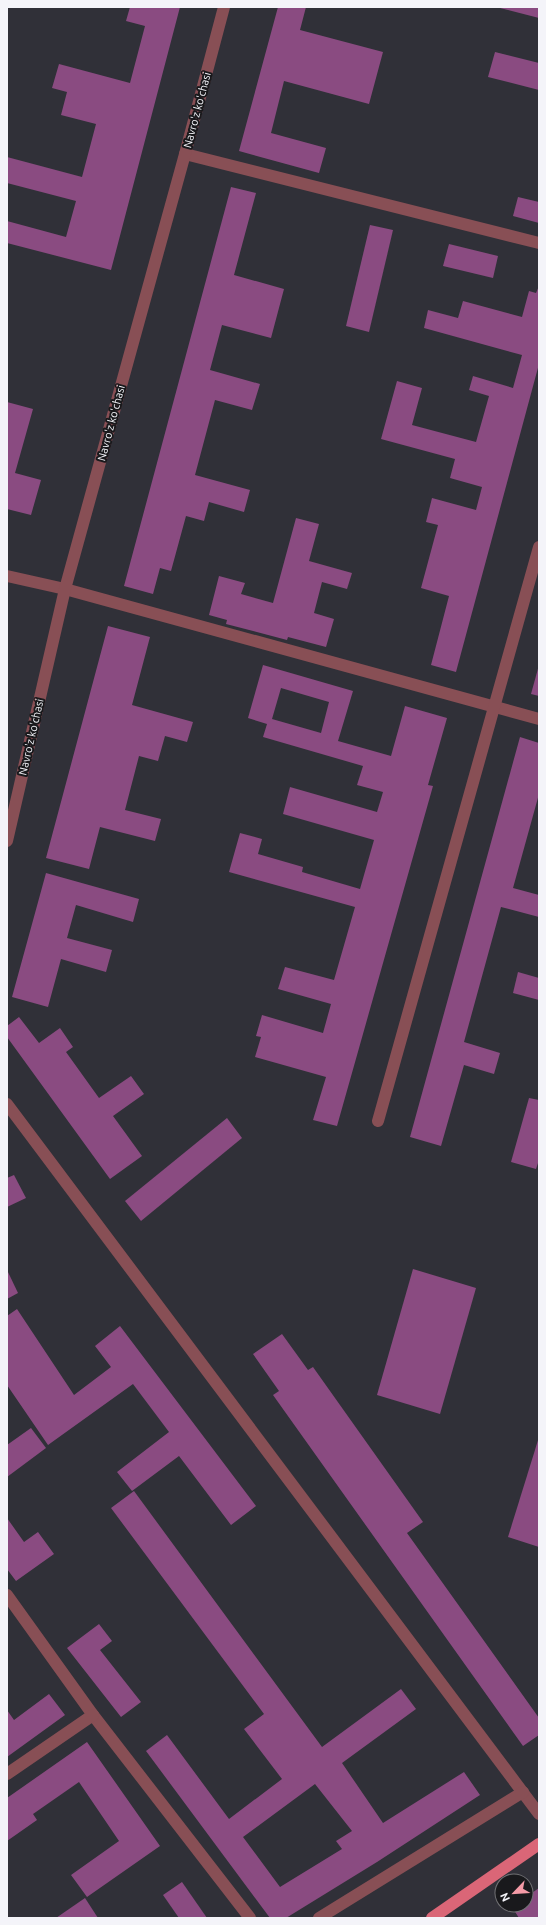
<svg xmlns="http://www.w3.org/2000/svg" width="546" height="1925" viewBox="0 0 546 1925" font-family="Ubuntu,sans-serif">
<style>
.building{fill:#8a4b81;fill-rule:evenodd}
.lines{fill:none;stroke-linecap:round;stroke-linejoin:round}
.minor{stroke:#884f55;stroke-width:12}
.major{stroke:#da6677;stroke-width:12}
.labels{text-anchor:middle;stroke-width:4;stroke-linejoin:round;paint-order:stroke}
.street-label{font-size:11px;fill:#f4f4f9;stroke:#19191c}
</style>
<rect width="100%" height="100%" fill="#303038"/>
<g class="building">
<path d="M130,7H180L111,270L7,243V221L66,237L76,201L7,183V157L82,177L96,124L61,115L67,92L52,88L59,64L130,83L145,26L126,21Z"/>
<path d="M278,7H306L300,30L383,52L369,104L284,81L271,133L326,148L319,173L239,151Z"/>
<path d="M500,7H539V18L500,8Z"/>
<path d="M495,52L539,63V90L488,77Z"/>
<path d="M231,187L256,193L234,275L284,289L271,338L222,325L210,370L260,384L252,410L215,400L195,475L250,490L244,512L209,502L204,521L186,516L171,571L160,568L153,594L124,586Z"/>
<path d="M518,197L539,202V223L513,216Z"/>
<path d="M370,225L393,230L369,332L346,326Z"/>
<path d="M449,244L498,256L493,278L443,266Z"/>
<path d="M539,286V364L456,672L431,665L449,596L421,588L438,525L426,522L432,498L476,510L482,487L450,478L455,459L381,439L397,381L422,388L412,425L476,442L489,396L469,390L473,376L513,388L522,355L424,328L428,310L458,318L463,301L522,317L529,291L536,293Z"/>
<path d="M7,402L33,409L15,473L41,480L31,515L7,509Z"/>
<path d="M296,518L319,524L309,561L352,573L347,589L322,582L314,613L334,619L326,647L288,637L287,640L226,624L227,620L209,615L219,576L245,583L241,594L273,603Z"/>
<path d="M108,626L150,637L132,705L193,722L187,742L165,736L158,761L139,756L125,810L161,819L155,841L100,827L89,869L46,858Z"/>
<path d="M263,665L353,691L338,741L391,756L405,706L447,718L428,785L433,786L337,1126L313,1120L326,1077L255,1057L261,1037L256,1036L262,1015L323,1033L331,1004L278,989L285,967L334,980L355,907L229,872L240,833L262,839L258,854L303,867L302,872L360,889L374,840L283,814L290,787L377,812L383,792L357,785L363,766L263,737L267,724L248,718ZM281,688L329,702L321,733L272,719Z"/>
<path d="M539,665V696L531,694Z"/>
<path d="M520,737L539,743V794L513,888L539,895V917L501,907L464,1042L500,1053L494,1074L464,1065L441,1146L410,1137Z"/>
<path d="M46,873L139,899L133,922L76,905L67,938L112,950L106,972L61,959L48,1007L12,997Z"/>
<path d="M518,972L539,978V1000L513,993Z"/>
<path d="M19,1017L39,1043L60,1028L73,1047L66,1052L99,1098L131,1076L144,1094L113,1116L142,1156L110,1179L7,1037V1026Z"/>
<path d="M529,1098L539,1100V1160L536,1169L511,1162Z"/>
<path d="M227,1118L242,1138L141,1221L125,1201Z"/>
<path d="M14,1175L26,1198L7,1207V1178Z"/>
<path d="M413,1269L476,1288L440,1414L377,1395Z"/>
<path d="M7,1270L18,1293L7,1299Z"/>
<path d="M17,1309L74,1395L111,1367L95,1346L120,1326L256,1506L231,1525L179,1456L132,1491L117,1472L169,1432L133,1384L48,1445L7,1385V1316Z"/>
<path d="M282,1334L308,1370L313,1367L423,1522L407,1533L539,1718V1735L523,1746L273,1395L279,1391L253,1354Z"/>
<path d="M31,1428L46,1448L7,1477V1445Z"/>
<path d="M539,1437V1547L508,1537Z"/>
<path d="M134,1491L322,1747L401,1689L416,1709L342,1763L383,1823L464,1772L480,1795L377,1862L286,1918H270L146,1751L167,1735L229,1819L282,1779L244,1729L264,1714L111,1508ZM315,1784L352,1831L336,1841L342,1849L280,1887L243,1837Z"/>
<path d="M7,1518L24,1542L38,1532L54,1554L16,1581L7,1569Z"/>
<path d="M99,1624L112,1641L100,1650L141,1702L121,1717L67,1648Z"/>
<path d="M49,1694L65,1715L7,1757V1710L14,1720Z"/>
<path d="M87,1742L160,1846L87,1897L71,1875L119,1841L79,1782L33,1814L37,1820L7,1841V1798Z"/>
<path d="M182,1882L207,1918H179L163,1895Z"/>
<path d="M539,1888V1918H519L512,1907L526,1905V1897Z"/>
<path d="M85,1898L98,1918H56Z"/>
</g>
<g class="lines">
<g class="minor">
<path d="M185,154L539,243"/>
<path d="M7,576L65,589L539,719"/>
<path d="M7,841L65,589L185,154L224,7"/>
<path d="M7,1104L539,1814"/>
<path d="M378,1121L539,547"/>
<path d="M7,1595L93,1715L250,1918"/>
<path d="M7,1774L93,1715"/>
<path d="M319,1918L523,1792"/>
</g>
<path class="major" d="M432,1918L539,1844"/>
</g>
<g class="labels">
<g class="street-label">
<text transform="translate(197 110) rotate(-75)" y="4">Navro'z ko'chasi</text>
<text transform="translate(111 423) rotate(-75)" y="4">Navro'z ko'chasi</text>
<text transform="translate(31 737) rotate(-77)" y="4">Navro'z ko'chasi</text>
</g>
</g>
<rect width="546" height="1925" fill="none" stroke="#f4f4f9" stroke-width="16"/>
<g transform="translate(514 1893) rotate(245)"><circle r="19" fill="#19191c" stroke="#717174"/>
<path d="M0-3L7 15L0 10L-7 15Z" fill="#f49aa6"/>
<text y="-6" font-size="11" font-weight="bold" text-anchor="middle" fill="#f4f4f9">N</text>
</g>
</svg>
